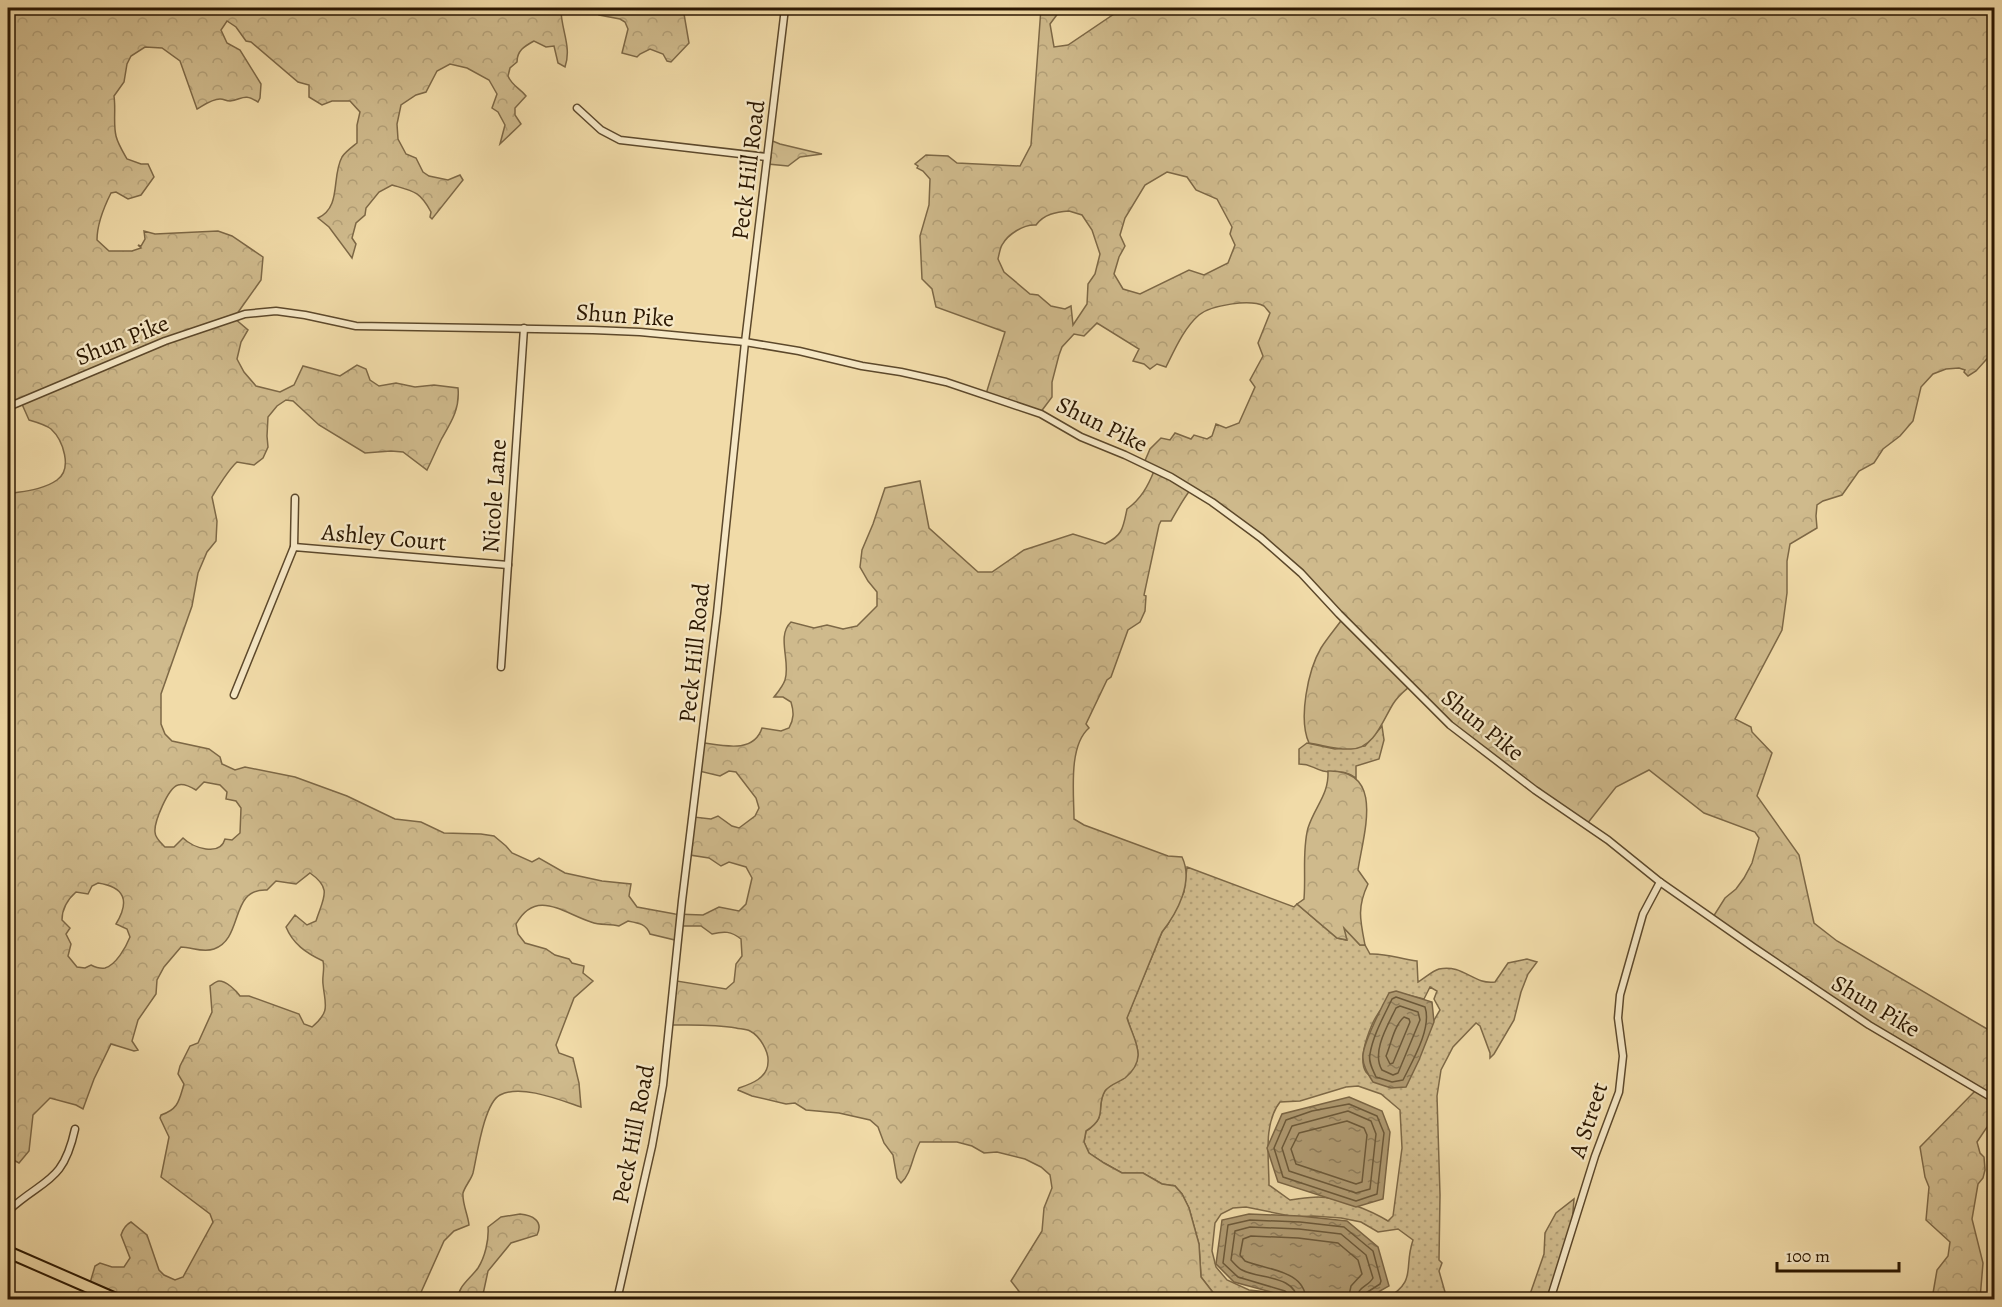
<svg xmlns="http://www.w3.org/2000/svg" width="2002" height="1307" viewBox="0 0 2002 1307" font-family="Alegreya,serif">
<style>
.grass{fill:url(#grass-dots);stroke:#7d6846;stroke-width:1.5;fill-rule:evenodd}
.forest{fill:url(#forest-crowns);stroke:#7d6846;stroke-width:1.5;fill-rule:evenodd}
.water{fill:url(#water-ripples);stroke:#7a6443;stroke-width:1.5}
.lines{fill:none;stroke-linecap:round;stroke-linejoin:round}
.shore{stroke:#6c5838;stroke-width:1.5}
.minor-casing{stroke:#5c482b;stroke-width:9}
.primary-casing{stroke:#2b1701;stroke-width:14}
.minor{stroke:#f6e8c6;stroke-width:6}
.primary{stroke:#f1dba8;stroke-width:10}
.labels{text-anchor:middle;stroke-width:4.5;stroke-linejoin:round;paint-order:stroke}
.street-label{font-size:24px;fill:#2b1701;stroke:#f6e8c6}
</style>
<defs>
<pattern id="grass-dots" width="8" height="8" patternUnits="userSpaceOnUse" patternTransform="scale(1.5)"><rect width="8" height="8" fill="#cfba8c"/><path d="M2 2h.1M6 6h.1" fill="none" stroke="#b29f77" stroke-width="1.8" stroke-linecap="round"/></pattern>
<pattern id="forest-crowns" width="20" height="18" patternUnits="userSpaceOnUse" patternTransform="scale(1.5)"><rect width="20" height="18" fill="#cfba8c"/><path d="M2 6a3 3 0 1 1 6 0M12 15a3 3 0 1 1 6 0" fill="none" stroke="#b29f77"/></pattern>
<pattern id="water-ripples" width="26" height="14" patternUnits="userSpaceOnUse" patternTransform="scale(1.5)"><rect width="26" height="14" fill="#ae986f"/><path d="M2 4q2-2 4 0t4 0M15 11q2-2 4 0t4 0" fill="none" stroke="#8e7b59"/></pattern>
</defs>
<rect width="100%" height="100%" fill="#f1dba8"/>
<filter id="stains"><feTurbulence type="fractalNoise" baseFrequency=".00333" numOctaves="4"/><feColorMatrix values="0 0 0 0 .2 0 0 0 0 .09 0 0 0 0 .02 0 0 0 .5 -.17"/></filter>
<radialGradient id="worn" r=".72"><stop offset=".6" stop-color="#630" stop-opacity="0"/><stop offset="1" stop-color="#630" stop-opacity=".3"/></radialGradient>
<g class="grass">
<path d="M1382,726L1384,740L1379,759L1356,766V778C1341,768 1337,774 1323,771C1312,768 1311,764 1299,764V749L1307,743L1335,749L1365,746Z"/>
<path d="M1187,867L1294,907L1297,904L1337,938L1346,940L1343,927L1360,945H1365L1370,954C1386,953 1400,959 1417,961L1418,982C1425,978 1432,971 1439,969C1464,964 1473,985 1495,982L1508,963L1527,959L1537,962L1528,974L1521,992L1514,1020L1494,1054L1490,1058V1053L1480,1026L1476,1023L1453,1047L1441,1070L1437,1096L1440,1195L1439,1260L1442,1263L1439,1271L1447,1299H1386C1418,1280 1403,1269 1413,1240L1398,1229L1378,1232L1361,1222L1341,1218L1313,1216L1295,1217L1246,1207L1233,1208L1221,1214L1215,1223L1212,1251L1216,1267L1227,1280L1249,1290L1330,1299H1218L1201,1277L1199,1244L1189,1208L1182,1194L1175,1186L1162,1184L1143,1173H1122L1104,1163L1089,1153L1084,1142L1086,1131C1109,1116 1095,1107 1105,1090C1109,1084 1119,1082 1125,1077C1150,1056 1132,1040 1127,1017L1162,932L1168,924L1184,892ZM1430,987L1437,991L1434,999L1440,1010L1430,1027L1381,1083C1377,1080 1369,1076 1366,1072C1356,1057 1373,1017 1384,1006C1389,1000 1397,998 1404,994L1424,999ZM1358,1086L1381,1094L1400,1110L1402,1148L1393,1216L1388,1221C1372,1211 1338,1197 1318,1197C1309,1197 1299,1199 1290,1200L1269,1185C1269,1158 1263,1124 1280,1102L1300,1101L1346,1087Z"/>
<path d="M1574,1199L1572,1224L1550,1299L1528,1300L1544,1254L1545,1233L1556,1213Z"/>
</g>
<g class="forest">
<path d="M8,8H564L561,10C561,29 572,47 565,67L558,63L554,46L546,47L534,41C525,46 517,50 517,62L510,68L508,76C512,86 520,88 526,96L515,108V115L521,124L500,144L505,125L498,112L492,108L497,94L489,80L467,68L450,64L437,71L426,92L416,95L401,105L397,124L398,139L406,154L416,158L423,172L429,176L448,180L460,175L463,180L432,219L430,217L431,212C420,191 413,191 392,185L379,192L366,208L365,215L356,223L352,238L356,244L352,258L329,227L318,218C342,207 331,177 342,157C345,152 352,147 357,143V125L360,112L350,101H332L322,105L309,97V85L298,82L251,42L246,41L236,27L227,21L221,30L227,43L240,50L261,84L260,98L258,102C244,93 243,99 230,101C225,101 225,99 220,99C212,99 204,105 197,109L180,61L162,48L145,47L131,56L127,64L124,82L114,96C116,110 113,123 116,136C118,144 123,152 127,159L141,164H148L154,177L141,195L128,199L116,192L111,193C104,207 97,225 97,240L109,251H132L141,248L138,245L141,246L145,239L144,231L155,234L218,231L232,236L263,257L261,280L234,318L248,330L241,342L237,359L244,372L256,386L280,392L294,385L303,366L340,376L357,365L366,369L370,380L379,386L396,383L415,387L434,385L458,388C460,408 452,421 442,438C437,448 432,460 427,470L403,452L391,451L365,453L319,425L293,401L286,400L277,406L268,417L267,436L268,447L263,458L254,465L237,462C230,468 217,488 212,497L217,521L216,541L207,552L198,573L192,606L161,694V724L165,734L172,741L209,749L220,757L222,764L235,770L245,767L295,777L347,796L395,819L421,822L444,833L481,834L494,836L506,846L512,853L532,862L539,858L565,873L602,881L631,884L629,896L637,907L675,914L703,915L719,907L739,911L746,904L752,878L746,867L729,862L721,866L709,858L690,855L694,817L711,819L718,816L732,826L739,828L755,816L759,808L756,798L736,772L729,771L720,776L699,771L704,743C725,746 754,753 762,728L781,731L789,728C794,719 794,712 791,702L783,697H774C778,692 783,686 785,680C791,662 776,636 791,622L814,628L827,625L843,629L857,626L877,606V592L868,581L860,567L862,550L873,524L885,488L920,481L929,528L978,572H992L1024,550L1073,534L1105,544C1123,535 1123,528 1127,509C1141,499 1148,486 1154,471L1144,463L1150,449L1161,438L1170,440L1175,433L1191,439L1194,435L1207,439L1212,436L1216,424L1226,428L1239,423L1255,387L1250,380L1263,356L1258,343L1270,313C1268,311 1266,308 1264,306C1250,299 1211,305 1199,315C1184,328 1175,349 1166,367L1157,364L1150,369L1144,364L1133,361L1139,349L1097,323L1084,336L1074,334L1062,347L1059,355L1052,382V397L1040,413L986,394L1005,332L936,307L932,289L922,279L920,236L929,205L930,179L923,171L917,168L918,166L915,164L926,155L948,156L957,163L1020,166L1031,145L1041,8H1062L1050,24L1054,47L1068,45L1123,8H1994V351L1976,371L1968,376L1964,372L1965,370L1959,368L1946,369L1933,374L1921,387L1913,421L1900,436L1883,449L1874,463L1859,471L1842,495L1823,501L1817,505L1816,516L1817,528L1790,544L1787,561V593L1782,630L1735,719L1751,727L1752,732L1772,753L1757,796L1799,855L1814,923L1837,941L1994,1033V1124L1987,1127L1977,1142L1980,1153L1984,1157L1985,1170L1983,1178L1978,1184L1972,1219L1983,1263L1980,1299H1932L1937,1270L1948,1256L1950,1242L1926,1220L1929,1187L1925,1177L1920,1147L1978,1088L1882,1031L1713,917L1725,898L1736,889L1744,878L1752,863L1759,838L1755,832L1704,813L1649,770L1616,787L1587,824L1450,725L1409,687C1403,692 1398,696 1393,704C1383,720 1374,749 1351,749C1336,750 1323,745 1309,743C1298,719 1308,670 1321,648C1328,637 1336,628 1343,618L1300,572L1191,489C1183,499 1178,509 1171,521H1161L1159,525L1144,595L1146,596L1145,611L1140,622L1128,630L1111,677L1107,680L1086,724L1089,728C1068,746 1074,794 1074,819L1084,825L1168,856L1182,857C1194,882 1177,913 1162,932L1127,1018C1134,1041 1149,1058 1125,1078C1119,1082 1109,1085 1105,1091C1095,1108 1109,1116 1086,1131L1084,1142L1089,1153L1104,1163L1122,1173H1143L1162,1184L1175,1186L1182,1194L1189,1208L1199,1244L1201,1277L1218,1299L1040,1300L1021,1294L1011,1281L1042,1231L1044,1208L1052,1188L1050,1175L1041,1167L1025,1159L997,1152L984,1153L972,1146L957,1142H920C912,1156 912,1173 901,1183L897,1178L893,1155L884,1143L878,1127L870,1120L839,1113L806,1110L795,1103L786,1104L752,1096L738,1090L739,1088C751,1084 768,1078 768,1062C769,1052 760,1036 750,1031C746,1029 740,1029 736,1028C714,1024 693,1025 671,1025L677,981L726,989L734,982L736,964L742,956L741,939C731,931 724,931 712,934L701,926H681L675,940L650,934C646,924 639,923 628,921L619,926C609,923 601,926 591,922C563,913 536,888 516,924L518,934L525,943L546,949L555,955L569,959L572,963L584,966L583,973L593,981L574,998L556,1045L559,1053L573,1058L579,1083L581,1107C560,1100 521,1084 500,1095C484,1103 477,1156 473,1173C471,1180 465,1186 463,1193C462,1203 468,1215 469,1225L454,1231L444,1241L418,1299L111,1300L90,1283L95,1266L100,1263L112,1267H124L130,1258L121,1235C123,1229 125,1225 131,1222L147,1235L159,1270L164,1275L175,1280L183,1277L213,1222L210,1214L161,1177L169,1137L160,1118L161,1115C179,1109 179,1100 184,1084L178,1074L180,1066L190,1046L198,1043L212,1012L210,986C212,985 216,981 219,981C226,981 236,990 240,996H249L299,1014L304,1024L312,1027C331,1011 325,1005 323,984C322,976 325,969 323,961C306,953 293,944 286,927L295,915L307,925L316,921C323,898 333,889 310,873L296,884L276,881L267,890C229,888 244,939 214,949C202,953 192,947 181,947L164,967L157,980L156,994L138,1020L132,1041L138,1050L134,1051L111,1044L94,1079L83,1109L76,1105L50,1098L33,1115L29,1151L19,1163L8,1157V494C24,491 43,490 57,480C73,469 63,440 51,429C46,425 36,422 29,420L21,402L8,407ZM1167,172L1187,177L1196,190L1217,199L1232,227L1230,234L1235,245L1228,263L1204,275L1189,270L1140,294L1123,289L1114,274L1119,257L1125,246L1120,235L1125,218L1145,185ZM1069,211L1082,215L1092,230L1100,254L1095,274L1088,284L1087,304L1073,325L1071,306L1065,309L1051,306L1038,295L1030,294L1004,272L998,259C999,255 1000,248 1002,245C1008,234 1024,224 1036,225C1044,214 1056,212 1069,211ZM204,782L220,785L227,792L226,799L236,801L241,808L240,833L232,840L225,839C220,857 193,848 183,838L174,847H165C161,843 155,838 155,832C154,822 168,788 178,785C184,783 191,787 196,790ZM98,883C125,887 130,901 116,924L127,929L130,937C126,947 116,965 105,968C100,969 95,967 91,965L85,968L77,967L68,956L71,944L66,934L70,928L62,920C62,908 67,900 76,892L88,894L92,886Z"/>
<path d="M590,8H683L689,43L671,62L667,61L663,54L650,49L640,54L637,57L622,53L628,29L625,22L620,19L599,15Z"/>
<path d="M770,140L780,144L822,154L800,157L788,166L768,164Z"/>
<path d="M1328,771C1386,769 1363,835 1358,870L1368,884C1357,907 1360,920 1365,945H1360L1344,928L1347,940L1337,938L1297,904L1304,899C1306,875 1302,850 1308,828C1315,806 1329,795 1328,771Z"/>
<path d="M520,1214C532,1215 544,1221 537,1235L511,1243L488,1271L482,1299H458C458,1286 470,1279 478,1268C485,1257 489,1240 488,1227L501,1217Z"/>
</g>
<g class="water">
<path d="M1396,991L1432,1002L1434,1022L1419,1060L1406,1087L1391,1088L1373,1082C1368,1074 1362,1065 1363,1055C1364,1042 1382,1006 1389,993Z"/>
<path d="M1349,1097L1382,1111L1390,1132L1383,1199L1356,1207L1278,1182L1267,1148L1282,1114Z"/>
<path d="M1249,1214L1300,1216L1347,1221L1378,1247L1389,1286L1366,1299H1297L1234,1282L1216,1264L1222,1220Z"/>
</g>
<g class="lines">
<g class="shore">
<path d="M1396,997L1425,1007C1432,1028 1413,1060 1403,1080L1392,1082L1376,1077C1373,1070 1368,1062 1370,1054C1373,1035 1384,1016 1392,999Z"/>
<path d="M1400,1006L1418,1012L1420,1020L1398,1073L1393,1075L1382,1070C1371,1052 1388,1025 1396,1008Z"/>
<path d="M1404,1017L1409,1019L1410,1022L1393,1063L1390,1064L1386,1056C1391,1044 1394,1026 1404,1017Z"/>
<path d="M1349,1104L1377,1116L1384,1133L1377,1194L1356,1201L1283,1177L1274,1148L1286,1120L1312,1111Z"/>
<path d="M1348,1111L1371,1121L1376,1134L1370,1189L1356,1193L1289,1171L1282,1148L1292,1126Z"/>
<path d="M1347,1121L1364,1128L1367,1135L1362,1182L1356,1184L1296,1164L1291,1149L1299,1133Z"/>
<path d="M1290,1300L1289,1295L1285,1291L1238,1277L1223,1263L1228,1225L1250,1220L1300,1222L1344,1227L1373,1251L1381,1281L1380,1284L1366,1293L1364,1300"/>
<path d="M1297,1300C1296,1275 1258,1279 1242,1270C1238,1268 1234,1263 1231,1260L1235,1231L1250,1227L1299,1229L1341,1234L1366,1255L1373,1278C1368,1287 1357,1286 1357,1300"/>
<path d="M1306,1300C1305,1270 1267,1270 1245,1261L1240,1255L1243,1239L1251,1236L1298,1238L1338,1243L1358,1260L1362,1274L1351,1286L1348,1300"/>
</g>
<g class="minor-casing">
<g id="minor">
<path d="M577,108L601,130L620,140L767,157"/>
<path d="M8,407L165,341L245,314L276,311L305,315L356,326L593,330L640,332L745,342L799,351L862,366L901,372L946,382L1041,414L1081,437L1125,455L1171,477L1212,502L1261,538L1301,573L1339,614L1450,725L1535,790L1608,840L1660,882L1753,947L1869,1025L1994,1099"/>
<path d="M294,547L295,498"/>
<path d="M501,667L524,328"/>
<path d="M234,695L294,547L508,565"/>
<path d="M8,1211C44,1178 63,1184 75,1129"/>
<path d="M617,1300L652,1146L663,1085L682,901L717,613L745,342L785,8"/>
<path d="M1550,1300L1595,1156L1619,1092L1623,1056L1618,1018L1620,995L1643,914L1660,882"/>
</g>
</g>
<g class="primary-casing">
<path id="primary" d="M8,1252L118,1300"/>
</g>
<use href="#minor" class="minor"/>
<use href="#primary" class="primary"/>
</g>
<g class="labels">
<g class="street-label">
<text transform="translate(748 170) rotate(-83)" y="8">Peck Hill Road</text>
<text transform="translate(625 315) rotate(4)" y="8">Shun Pike</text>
<text transform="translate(122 340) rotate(-22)" y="8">Shun Pike</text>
<text transform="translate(1102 424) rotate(26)" y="8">Shun Pike</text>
<text transform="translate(494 496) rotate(-86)" y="8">Nicole Lane</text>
<text transform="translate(384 537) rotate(5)" y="8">Ashley Court</text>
<text transform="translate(694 653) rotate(-84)" y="8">Peck Hill Road</text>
<text transform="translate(1483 725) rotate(39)" y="8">Shun Pike</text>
<text transform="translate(1876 1006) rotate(31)" y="8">Shun Pike</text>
<text transform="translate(1588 1120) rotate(-72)" y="8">A Street</text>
<text transform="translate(633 1134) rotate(-79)" y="8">Peck Hill Road</text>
</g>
</g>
<rect width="2002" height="1307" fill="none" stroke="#f1dba8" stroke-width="30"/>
<rect x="9" y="9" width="1984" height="1289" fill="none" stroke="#2b1701" stroke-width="3"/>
<rect x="15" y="15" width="1972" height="1277" fill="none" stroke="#2b1701" stroke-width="1.5"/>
<path d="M1777 1262v9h122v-9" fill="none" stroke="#2b1701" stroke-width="3"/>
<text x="1786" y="1262" font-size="18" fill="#2b1701" stroke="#f6e8c6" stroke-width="4.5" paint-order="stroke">100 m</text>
<rect width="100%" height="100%" filter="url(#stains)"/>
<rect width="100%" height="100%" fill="url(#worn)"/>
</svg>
